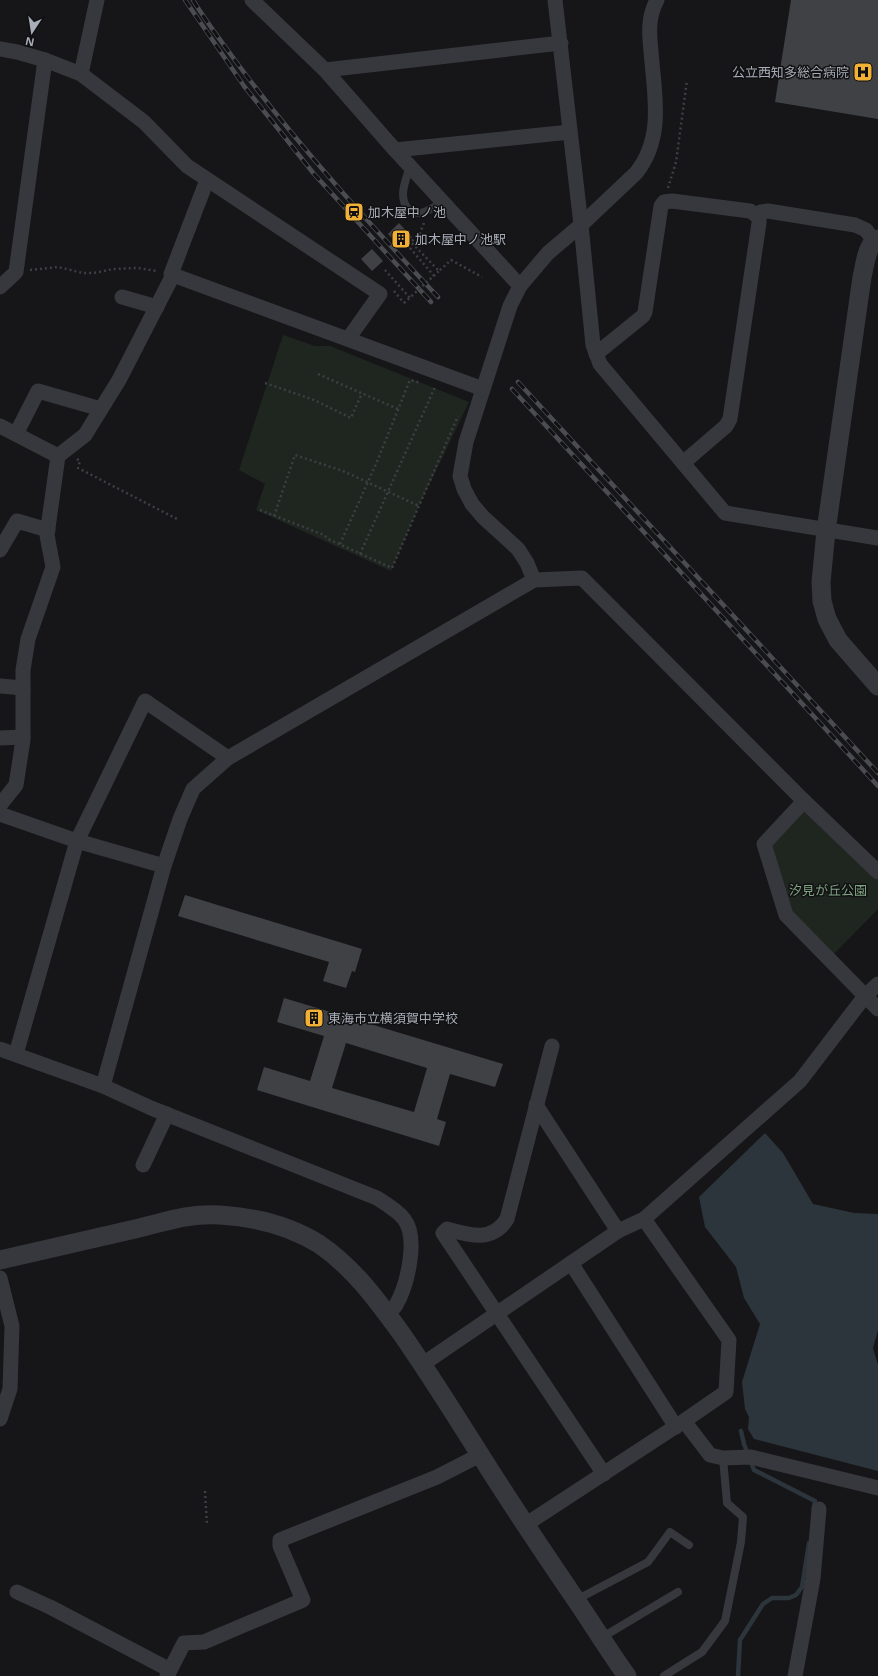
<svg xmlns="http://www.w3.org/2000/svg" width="878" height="1676" viewBox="0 0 878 1676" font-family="'Noto Sans','Noto Sans JP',sans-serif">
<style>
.green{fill:#1e261f}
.water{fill:#2c353c}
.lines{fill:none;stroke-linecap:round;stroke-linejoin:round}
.stream{stroke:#2c353c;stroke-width:4.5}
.building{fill:#404145;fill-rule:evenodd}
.path{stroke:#3d3f44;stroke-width:2.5;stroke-dasharray:2 3;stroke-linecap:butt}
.service{stroke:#37383d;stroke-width:8}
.minor{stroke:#37383d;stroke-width:15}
.tertiary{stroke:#37383d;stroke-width:19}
.rail-casing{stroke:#4a4c52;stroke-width:4.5}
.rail{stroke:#111113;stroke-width:3;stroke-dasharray:9;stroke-linecap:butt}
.path-bridge{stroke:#3d3f44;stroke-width:2.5;stroke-dasharray:2 3;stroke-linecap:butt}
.labels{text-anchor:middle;stroke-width:3;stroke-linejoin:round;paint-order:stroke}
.poi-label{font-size:13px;fill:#a8adb8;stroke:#111113;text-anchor:start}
.park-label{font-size:13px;fill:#7fa381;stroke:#111113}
</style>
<rect width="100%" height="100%" fill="#161618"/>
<g class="green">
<path d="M283,335L315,346H330L469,402L419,506L391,571L256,510L265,484L239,470Z"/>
<path d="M804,801L878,872V909L829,959L786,915L764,844Z"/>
</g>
<path class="water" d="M765,1133L783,1153L813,1204L854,1213L878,1214V1330L873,1348L878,1365V1471L754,1439L748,1429L749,1417L745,1409L742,1382L760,1324L744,1298L736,1267L705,1227L699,1197Z"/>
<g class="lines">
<g class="stream">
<path d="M741,1431L744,1444L754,1470L815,1501L814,1508"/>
<path d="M738,1676L740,1640L763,1604L772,1598H789L796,1595L802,1587L809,1543"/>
</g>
</g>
<g class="building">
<path d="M791,0H878V119L775,102Z"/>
<path d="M399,223L412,237L400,247L388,234Z"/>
<path d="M372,249L383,261L372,271L361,259Z"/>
<path d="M185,895L362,949L355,972L352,971L346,988L323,981L329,962L178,916Z"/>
<path d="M284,998L503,1064L495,1087L450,1074L437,1119L446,1122L439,1146L257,1090L264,1067L310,1081L324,1036L277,1022ZM346,1043L427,1068L414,1112L332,1088Z"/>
</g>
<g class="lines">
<g class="path">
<path d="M668,188L676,162L687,80"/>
<path d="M424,223L420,233L411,242L439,271L451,260L482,277"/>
<path d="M410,248L434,276"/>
<path d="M30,270L58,267L83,273H94L113,269L138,268L157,271"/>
<path d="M385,270L410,298"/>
<path d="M394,291L404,303"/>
<path d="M318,374L398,409"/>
<path d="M265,383L314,400L351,418L362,393"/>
<path d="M77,459L80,461L78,468L179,520"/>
<path d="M260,510L324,535L328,539L392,568L458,416"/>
<path d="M274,516L295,455L343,471L419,506"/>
<path d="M340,544L376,464L410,380L421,383"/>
<path d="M360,554L435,387"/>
<path d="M205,1491L207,1525"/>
</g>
<g class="service">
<path d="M410,166C406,181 397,197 409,210C413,213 419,214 424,212C430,210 437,205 443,202"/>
<path d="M576,1600L648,1562L670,1532L689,1545"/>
<path d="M601,1638L678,1592"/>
<path d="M664,1676L702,1652L725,1621L741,1542L743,1517L727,1503L723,1458"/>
</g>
<g class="minor">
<path d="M252,0L325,70L395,150L520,286"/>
<path d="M555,0L581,225L593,345L600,364L725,513L878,538"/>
<path d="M0,49L17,52L45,60L81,74L144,122L187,166L380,294L348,339"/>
<path d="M325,70L561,43"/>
<path d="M81,74L97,0"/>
<path d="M395,150L570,132"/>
<path d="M171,274L207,180"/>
<path d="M0,287L16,272L45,60"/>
<path d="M122,297L157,307"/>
<path d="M596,354L643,316L645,312L661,206L664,202L672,201L750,211L756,215L761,212L768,211L855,225L866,230L874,241"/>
<path d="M0,426L58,456"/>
<path d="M16,434L38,391L101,409"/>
<path d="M683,463L726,426L730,419L759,223V218L756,215"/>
<path d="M0,550L17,521L48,530"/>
<path d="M534,580L527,563L518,549L483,517L472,504L464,489L460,476L466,442L510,306L520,286L548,253L581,225L636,173C665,137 654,93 651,51C649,32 648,17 657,0"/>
<path d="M0,686L23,688"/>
<path d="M0,738L23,737"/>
<path d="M804,801L764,844L786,915L878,1009"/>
<path d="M0,805L16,785L23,740V670L28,639L53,567L47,535L58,456L85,435L119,380L173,275L483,389"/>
<path d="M0,814L77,841L164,866"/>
<path d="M552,1046L507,1219C492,1243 469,1235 447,1229L443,1233L604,1474"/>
<path d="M0,1049L103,1086L151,1108L377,1198C386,1204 397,1210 404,1219C419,1238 407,1286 396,1305C394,1309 390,1311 387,1313"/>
<path d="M16,1054L77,841L145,701L228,758"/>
<path d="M103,1086L164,866L180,819L193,789L228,758L534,580L582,578L804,801L878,872"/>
<path d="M536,1105L618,1231"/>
<path d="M143,1165L167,1114"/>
<path d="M571,1263L676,1427"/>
<path d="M0,1278L12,1326L10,1389L0,1419"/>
<path d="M423,1364L618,1231L644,1219L800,1081L865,996L878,984"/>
<path d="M684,1421L710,1455L723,1458L751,1457L878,1488"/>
<path d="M525,1525L684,1421L726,1392L729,1340L644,1219"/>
<path d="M17,1592L50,1607L170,1670"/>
<path d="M167,1676L184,1643L204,1642L303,1600L280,1546V1540L437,1477L480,1455"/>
<path d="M795,1676L813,1579L819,1509"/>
</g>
<g class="tertiary">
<path d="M878,239C866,244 865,266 862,277L826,531L821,582L822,601L827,619L838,640L878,686"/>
<path d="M0,1260C45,1250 90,1239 135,1229C165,1222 188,1213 220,1215C254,1217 290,1226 319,1244C353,1267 377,1300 401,1333C429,1373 455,1415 481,1456C511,1504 542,1550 574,1597C592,1623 608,1650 627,1676"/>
</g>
<g class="rail-casing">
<g id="rail">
<path d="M185,0L244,86L314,174L431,302"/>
<path d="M193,0C207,23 224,45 240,67C301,149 369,223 438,297"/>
<path d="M518,382L878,773"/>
<path d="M512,389L878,786"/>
</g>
</g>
<use href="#rail" class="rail"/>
<path class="path-bridge" d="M404,303L439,271"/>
</g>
<defs>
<g id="hospital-square" transform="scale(1)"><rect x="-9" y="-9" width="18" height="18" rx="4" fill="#f2b134" stroke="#111113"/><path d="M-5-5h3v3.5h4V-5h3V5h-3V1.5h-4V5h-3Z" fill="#111"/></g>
<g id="station-square" transform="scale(1)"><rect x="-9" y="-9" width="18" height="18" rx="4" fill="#f2b134" stroke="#111113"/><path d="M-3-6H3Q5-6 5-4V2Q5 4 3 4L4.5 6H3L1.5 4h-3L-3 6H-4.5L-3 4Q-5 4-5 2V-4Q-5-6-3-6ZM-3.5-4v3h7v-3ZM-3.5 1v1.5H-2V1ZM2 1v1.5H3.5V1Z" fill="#111"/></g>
<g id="building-square" transform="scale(1)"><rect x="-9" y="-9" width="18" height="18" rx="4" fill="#f2b134" stroke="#111113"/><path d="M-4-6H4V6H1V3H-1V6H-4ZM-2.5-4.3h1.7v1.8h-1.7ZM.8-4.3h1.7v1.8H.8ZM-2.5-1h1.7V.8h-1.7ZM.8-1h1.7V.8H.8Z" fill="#111"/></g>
</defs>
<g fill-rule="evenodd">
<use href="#hospital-square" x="863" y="72"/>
<use href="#station-square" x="354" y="212"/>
<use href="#building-square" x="401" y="239"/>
<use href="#building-square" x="314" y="1018"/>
</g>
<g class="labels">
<g class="poi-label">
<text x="849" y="77" text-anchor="end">公立西知多総合病院</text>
<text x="368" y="217">加木屋中ノ池</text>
<text x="415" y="244">加木屋中ノ池駅</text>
<text x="328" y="1023">東海市立横須賀中学校</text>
</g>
<g class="park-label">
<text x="828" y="895">汐見が丘公園</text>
</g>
</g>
<g transform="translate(32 32) rotate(192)" stroke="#111113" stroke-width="3" paint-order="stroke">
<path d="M0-3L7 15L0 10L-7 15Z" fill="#a8adb8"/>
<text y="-6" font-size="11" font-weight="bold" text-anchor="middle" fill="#a8adb8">N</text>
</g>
</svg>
